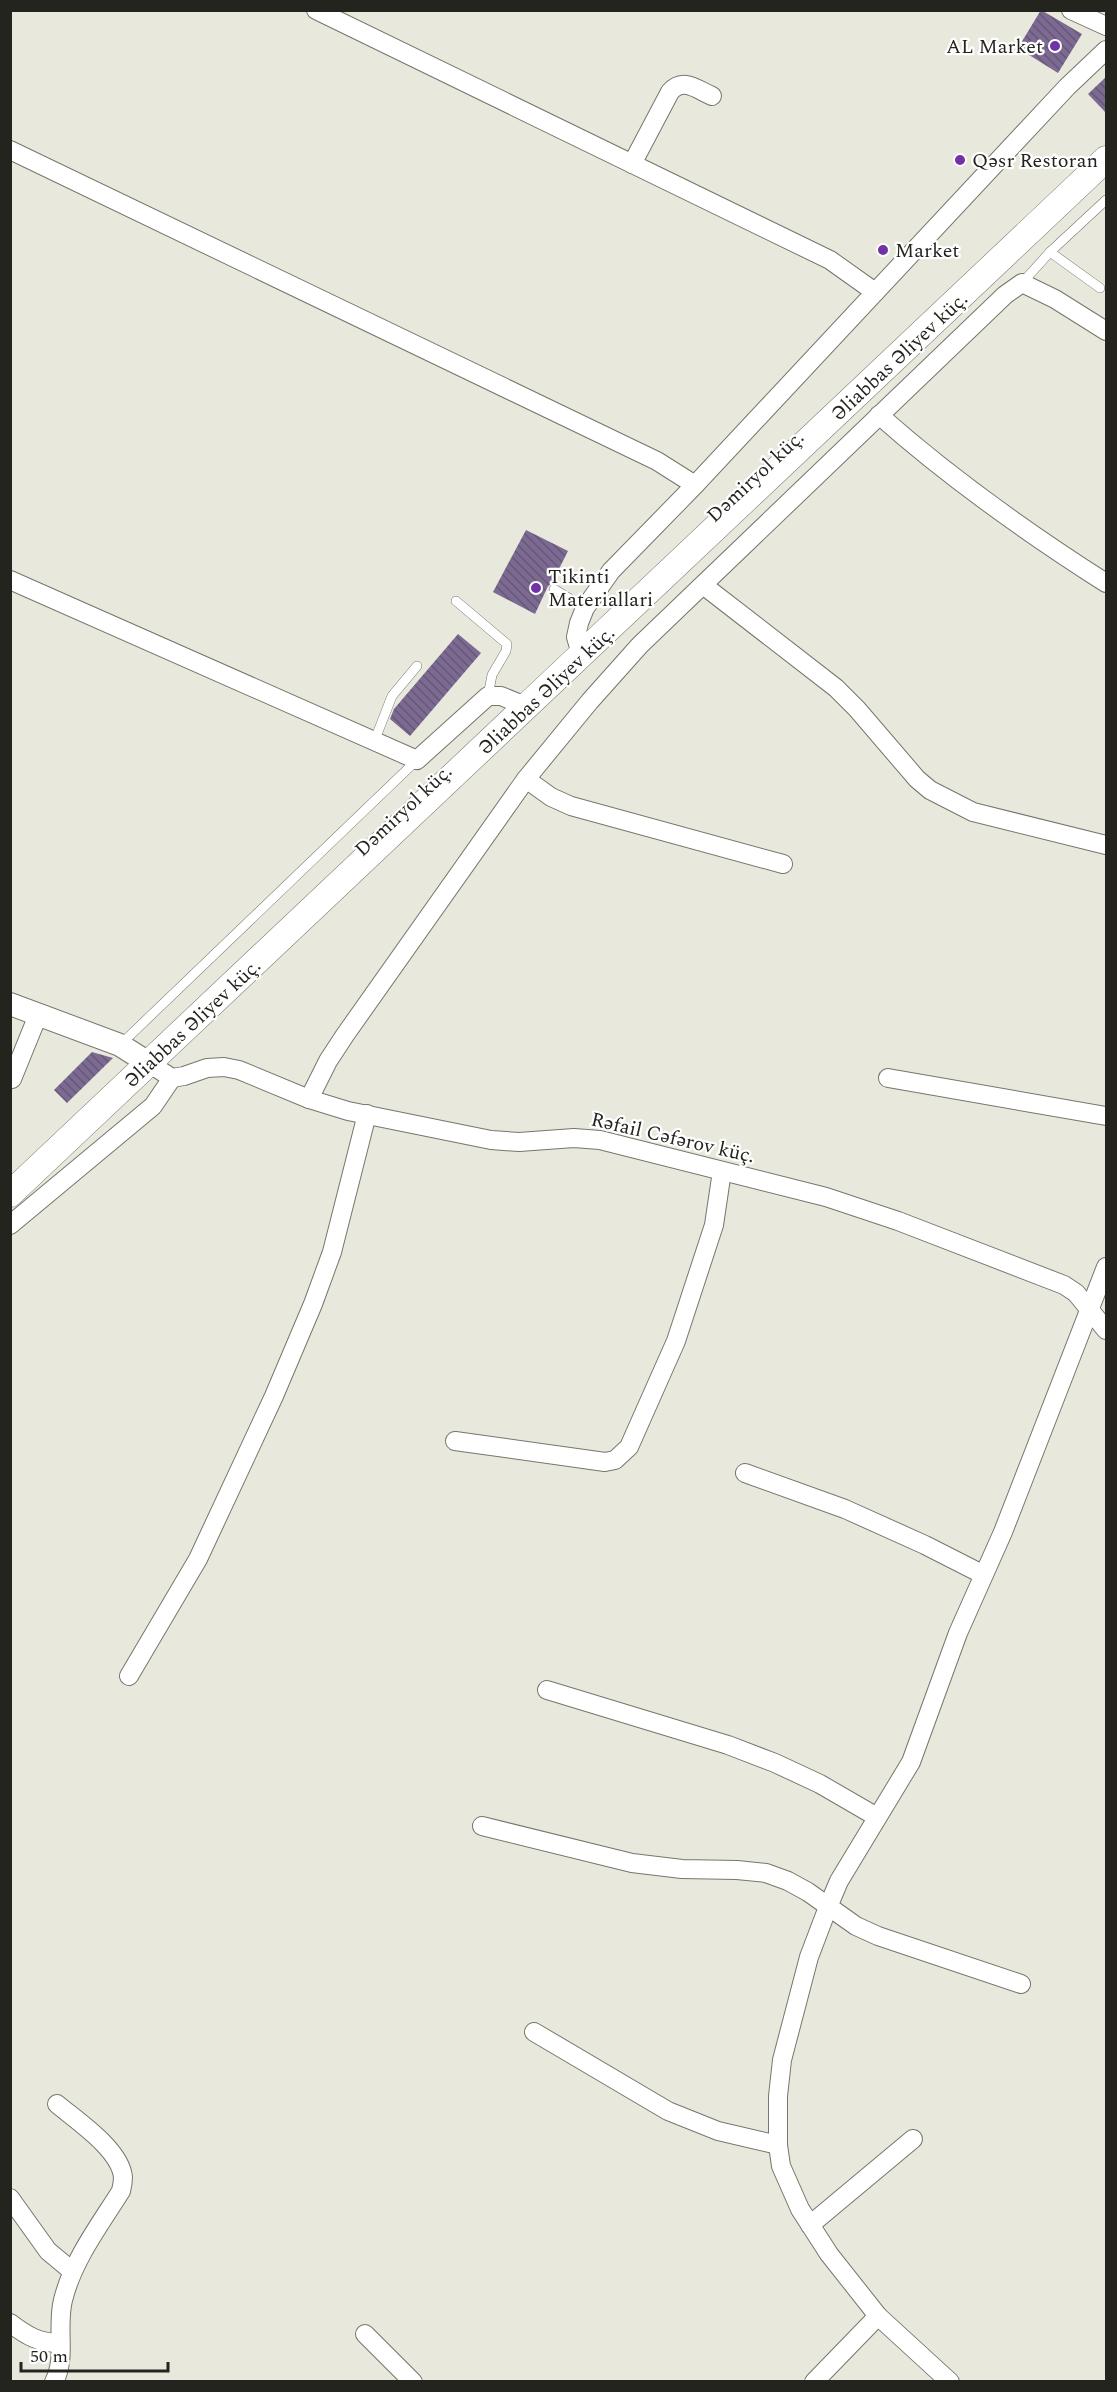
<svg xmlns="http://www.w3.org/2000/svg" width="1117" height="2392" viewBox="0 0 1117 2392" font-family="Spectral,serif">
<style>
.building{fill:url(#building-back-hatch)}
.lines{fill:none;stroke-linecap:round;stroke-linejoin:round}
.service-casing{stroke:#76766c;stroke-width:10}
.minor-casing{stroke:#76766c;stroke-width:20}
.tertiary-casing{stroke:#76766c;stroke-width:24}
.secondary-casing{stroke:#76766c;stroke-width:27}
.service{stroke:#fff;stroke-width:9}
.minor{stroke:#fff;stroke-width:18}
.tertiary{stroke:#fff;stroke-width:22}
.secondary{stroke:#fff;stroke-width:26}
.poi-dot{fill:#7132a7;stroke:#fff;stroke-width:2}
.labels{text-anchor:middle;stroke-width:4.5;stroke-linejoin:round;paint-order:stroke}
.poi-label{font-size:20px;fill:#24241f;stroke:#fff;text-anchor:start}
.street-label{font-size:20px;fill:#24241f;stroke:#fff}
</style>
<defs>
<pattern id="building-back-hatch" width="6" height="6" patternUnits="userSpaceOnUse" patternTransform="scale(1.5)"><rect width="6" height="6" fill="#7c6a93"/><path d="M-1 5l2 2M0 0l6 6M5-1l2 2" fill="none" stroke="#655777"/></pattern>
</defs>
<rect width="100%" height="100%" fill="#e8e8dc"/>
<g class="building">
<path d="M1041,10L1082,34L1058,73L1018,48Z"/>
<path d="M1107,76V114L1088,94Z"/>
<path d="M526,530L568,551L552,583L548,586L535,614L493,592Z"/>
<path d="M458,634L481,653L410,736L390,719L394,709Z"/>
<path d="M92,1052L113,1058L67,1103L54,1090Z"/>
</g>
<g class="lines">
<g class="service-casing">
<g id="service">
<path d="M1050,252L1100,288"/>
<path d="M1022,283L1050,252L1106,200"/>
<path d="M554,589L585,608"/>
<path d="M456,601L507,644L506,651L492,675L488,696"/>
<path d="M374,742L392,696L417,666"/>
<path d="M120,1045L417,760"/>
</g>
</g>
<g class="minor-casing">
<g id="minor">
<path d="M316,10L830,260L875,292"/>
<path d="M1071,10L1106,26"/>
<path d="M10,150L657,461L695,485"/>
<path d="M632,164L670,92C683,77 696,89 712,96"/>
<path d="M879,415C950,478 1026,532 1106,583"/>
<path d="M10,580L417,760L488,696H501L518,703"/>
<path d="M703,585L836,688L857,709L917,779L930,790L973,812L1106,845"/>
<path d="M578,644L576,637L579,623L585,608L611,571L695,485L1067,87L1106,50"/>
<path d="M526,779L551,797L571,806L783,864"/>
<path d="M139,1057L172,1078L184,1076L207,1068L224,1067L239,1070L309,1099L348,1111L491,1140L519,1142L574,1138L600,1140L826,1197L898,1221L1064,1285L1076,1293L1106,1330"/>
<path d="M888,1078L1106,1116"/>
<path d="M12,1079L38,1015"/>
<path d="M309,1099L328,1061L345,1035L526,779L590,701L640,645L1005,295L1022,283L1055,299L1106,331"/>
<path d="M10,1225L153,1106L172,1078"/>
<path d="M455,1441L605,1462L615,1460L629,1447L676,1341L714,1225L722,1171"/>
<path d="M745,1473L845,1509L925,1545L982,1574"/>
<path d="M129,1676L198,1559L274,1396L313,1304L332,1252L367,1114"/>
<path d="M547,1690L728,1745L775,1763L820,1784L877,1817"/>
<path d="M482,1826L632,1863L682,1869L737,1870L766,1873L788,1881L808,1892L856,1926L878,1936L1021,1984"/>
<path d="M534,2032L668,2111L718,2131L778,2145"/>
<path d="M10,2198L48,2251L72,2271"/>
<path d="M810,2225L913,2139"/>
<path d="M10,2323C27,2336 39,2343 60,2343"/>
<path d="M365,2334L413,2382"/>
<path d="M54,2382C67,2357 56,2328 63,2300C73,2260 99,2226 121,2191C122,2187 123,2181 123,2177C120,2149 77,2121 57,2104"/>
<path d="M814,2382L878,2316"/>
<path d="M950,2382L878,2316L829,2254L800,2209L781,2166L778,2145V2096L782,2060L809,1957L828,1907L839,1881L911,1762L958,1633L1003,1532L1106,1267"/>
</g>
</g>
<g class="tertiary-casing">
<path id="tertiary" d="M10,1004L120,1045L139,1057"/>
</g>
<g class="secondary-casing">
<path id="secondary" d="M10,1194L1106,159"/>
</g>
<use href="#service" class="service"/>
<use href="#minor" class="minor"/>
<use href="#tertiary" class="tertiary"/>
<use href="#secondary" class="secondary"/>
</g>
<g class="poi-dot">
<circle cx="1055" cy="46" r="6"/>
<circle cx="960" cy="160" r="6"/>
<circle cx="883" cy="250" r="6"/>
<circle cx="536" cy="588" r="6"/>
</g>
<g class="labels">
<g class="poi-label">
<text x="1043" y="53" text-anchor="end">AL Market</text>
<text x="972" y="167">Qəsr Restoran</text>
<text x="895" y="257">Market</text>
<text x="548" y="583">Tikinti<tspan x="548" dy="23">Materiallari</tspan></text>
</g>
<g class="street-label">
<text transform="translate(899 356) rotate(-43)" y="7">Əliabbas Əliyev küç.</text>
<text transform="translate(755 476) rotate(-43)" y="7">Dəmiryol küç.</text>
<text transform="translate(546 690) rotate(-43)" y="7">Əliabbas Əliyev küç.</text>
<text transform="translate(403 810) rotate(-43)" y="7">Dəmiryol küç.</text>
<text transform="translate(192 1023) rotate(-43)" y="7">Əliabbas Əliyev küç.</text>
<text transform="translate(673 1137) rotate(13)" y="7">Rəfail Cəfərov küç.</text>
</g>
</g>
<rect width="1117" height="2392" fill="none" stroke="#24241f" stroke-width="24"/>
<path d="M21 2362v9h147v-9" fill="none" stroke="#24241f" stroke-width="3"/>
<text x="30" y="2362" font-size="18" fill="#24241f" stroke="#ffffff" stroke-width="4.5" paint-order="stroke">50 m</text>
</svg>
